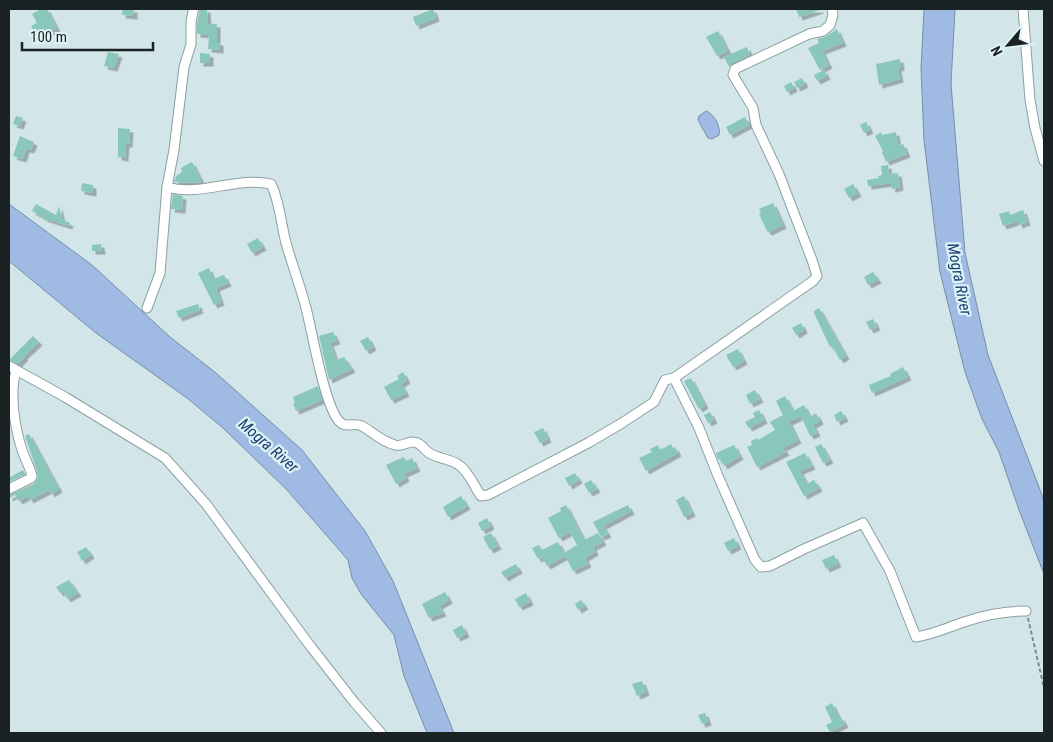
<svg xmlns="http://www.w3.org/2000/svg" width="1053" height="742" viewBox="0 0 1053 742" font-family="'Roboto Condensed',sans-serif">
<style>
.water{fill:#9fbbe4;stroke:#778daa}
.building{fill:#89c7bb;filter:url(#shadow)}
.lines{fill:none;stroke-linecap:round;stroke-linejoin:round}
.minor-casing{stroke:#8c9fa2;stroke-width:11}
.path{stroke:#7e8c8e;stroke-width:2;stroke-dasharray:4 2.5;stroke-linecap:butt}
.minor{stroke:#fff;stroke-width:9}
.labels{text-anchor:middle;stroke-width:4.5;stroke-linejoin:round;paint-order:stroke}
.water-label{font-size:16px;font-style:italic;fill:#1c3f72;stroke:#dff3f6}
</style>
<defs>
<filter id="shadow"><feDropShadow dx="3.5" dy="3.5" stdDeviation="0" flood-color="#0004"/></filter>
</defs>
<rect width="100%" height="100%" fill="#d2e6e9"/>
<g class="water">
<path d="M924,9H955L951,84L965,253L988,355L1044,500V574L1019,510L999,452L982,419L965,372L940,272L924,140L921,68Z"/>
<path d="M706,111C714,114 721,126 719,135L712,139L708,138L698,120L699,116Z"/>
<path d="M9,204L92,265L170,337L216,373L302,450L365,531L393,581L454,733H427L404,676L394,635L361,594L352,578L348,560L287,490L223,428L187,398L96,333L9,261Z"/>
</g>
<g class="building">
<path d="M41,9H47L57,28L38,39L31,26L37,23L32,14Z"/>
<path d="M123,9H134V16L122,15Z"/>
<path d="M200,9H207L208,24H217V42H220V50L208,49L209,35L197,34V23Z"/>
<path d="M433,9L436,18L416,26L413,17Z"/>
<path d="M796,9H820V10L799,17Z"/>
<path d="M837,29L843,43L822,51L829,65L820,70L808,48L819,43L817,39L825,37Z"/>
<path d="M718,31L728,51L717,56L706,37Z"/>
<path d="M747,47L750,55L732,63L729,67L724,57Z"/>
<path d="M108,52L119,54L114,68L104,66Z"/>
<path d="M200,53L210,54V63H200Z"/>
<path d="M900,59L901,67L898,68L900,79L879,85L876,64Z"/>
<path d="M824,70L827,76L817,81L814,75Z"/>
<path d="M802,78L805,84L797,88L794,82Z"/>
<path d="M791,82L794,88L787,92L784,86Z"/>
<path d="M16,116L23,118L20,126L13,124Z"/>
<path d="M745,117L749,125L730,135L726,127Z"/>
<path d="M866,122L870,130L864,133L860,125Z"/>
<path d="M118,128L130,129L129,144H126L125,158L118,157Z"/>
<path d="M881,132L882,135L896,132L898,145L903,144L907,154L886,162L882,152L883,151L875,136Z"/>
<path d="M20,136L34,142L31,150L26,149L23,159L13,156Z"/>
<path d="M192,162L200,178L201,183L174,182L176,176L182,172L181,168Z"/>
<path d="M888,165L889,174L898,173L900,187L892,189L891,183L868,186L867,180L879,178L878,176L882,175L881,166Z"/>
<path d="M82,183L93,185V193L81,191Z"/>
<path d="M853,184L858,193L849,198L844,189Z"/>
<path d="M173,194L183,196L182,210L171,209Z"/>
<path d="M773,203L783,225L769,232L767,231L759,214L761,213L759,209Z"/>
<path d="M36,204L56,215L59,206L62,219L70,223L69,226L46,219L32,211Z"/>
<path d="M1023,210L1027,222L1019,225L1018,221L1003,226L999,214L1009,211L1010,215Z"/>
<path d="M258,238L263,247L252,253L247,244Z"/>
<path d="M101,244L102,251H92V245Z"/>
<path d="M209,268L213,279L224,275L228,283L216,288L221,302L214,305L198,273Z"/>
<path d="M873,272L878,280L868,285L864,277Z"/>
<path d="M198,304L200,310L179,318L176,311Z"/>
<path d="M819,308L846,356L840,360L832,346L830,347L814,313V311Z"/>
<path d="M873,319L877,327L870,330L866,322Z"/>
<path d="M801,323L804,330L796,335L792,328Z"/>
<path d="M333,332L337,341L330,343L336,360L344,357L352,369L329,380L319,336Z"/>
<path d="M33,336L39,342L24,356L25,357L18,364L9,360Z"/>
<path d="M368,337L373,347L366,351L360,341Z"/>
<path d="M738,349L744,361L733,367L726,355Z"/>
<path d="M903,367L908,377L872,393L869,385L891,376L890,374Z"/>
<path d="M403,372L407,380L401,384L406,393L391,400L384,387L399,379L397,376Z"/>
<path d="M691,378L705,405L699,409L684,381Z"/>
<path d="M318,386L322,400L296,411L293,404L295,403L293,397Z"/>
<path d="M755,390L760,399L750,404L746,395Z"/>
<path d="M785,396L793,411L804,405L810,417L816,413L820,421L813,425L817,433L810,436L801,416L789,422L798,440L783,448L786,452L757,467L747,447L752,445L751,441L757,438L758,440L775,430L770,422L783,415L776,401Z"/>
<path d="M759,410L764,420L749,428L745,422L755,417L753,413Z"/>
<path d="M841,411L845,418L837,422L834,415Z"/>
<path d="M710,412L714,420L708,423L704,415Z"/>
<path d="M543,428L548,439L540,443L534,432Z"/>
<path d="M29,434L59,489L51,494L49,490L30,500L28,496L19,501L15,495L9,498V495L34,484L38,478L37,471L25,436Z"/>
<path d="M671,444L673,448L675,447L678,453L646,471L639,458L652,452L650,449L658,445L660,450Z"/>
<path d="M821,444L830,460L823,463L815,447Z"/>
<path d="M734,445L740,456L724,466L720,459L718,460L716,453Z"/>
<path d="M805,453L812,466L800,471L807,484L814,480L819,488L804,496L786,462Z"/>
<path d="M404,457L406,461L412,458L417,468L404,474L406,478L396,484L386,465Z"/>
<path d="M23,470L25,474L9,482V478Z"/>
<path d="M575,473L579,480L569,486L565,478Z"/>
<path d="M591,480L597,489L589,493L584,484Z"/>
<path d="M461,496L467,506L448,517L443,507Z"/>
<path d="M684,496L692,513L684,517L676,500Z"/>
<path d="M566,505L584,540L598,533L603,542L593,547L595,552L585,558L588,564L573,571L565,556L547,566L542,557L538,559L532,548L539,545L542,550L558,542L564,553L577,545L570,532L559,538L548,518L561,511L560,508Z"/>
<path d="M628,505L631,511L603,526L608,534L601,537L593,522Z"/>
<path d="M487,518L491,526L482,531L478,523Z"/>
<path d="M491,533L498,546L490,550L483,537Z"/>
<path d="M734,538L738,546L728,551L724,543Z"/>
<path d="M86,547L91,555L82,561L77,552Z"/>
<path d="M834,555L838,564L826,569L822,560Z"/>
<path d="M516,564L519,570L505,578L501,572Z"/>
<path d="M69,580L78,593L67,599L63,591L60,593L56,587Z"/>
<path d="M445,592L449,600L439,606L443,613L429,618L422,604Z"/>
<path d="M526,593L530,602L519,607L515,599Z"/>
<path d="M581,600L585,606L578,610L575,604Z"/>
<path d="M462,625L466,634L457,638L453,630Z"/>
<path d="M642,681L646,692L637,696L632,684Z"/>
<path d="M832,703L839,718L841,717L845,724L830,732L826,725L832,722L825,707Z"/>
<path d="M705,713L708,722L702,724L698,715Z"/>
</g>
<g class="lines">
<g class="minor-casing">
<g id="minor">
<path d="M1023,9L1030,100L1035,128L1044,161"/>
<path d="M167,187C201,197 237,176 271,184C279,200 281,221 285,239C291,262 300,285 306,308C312,330 325,411 341,423C347,428 355,422 362,426C374,433 381,441 395,445C402,447 406,442 413,442C422,442 424,451 431,454C440,459 451,459 459,465C469,472 474,486 481,496L488,495L588,443L622,423L654,402L665,380L674,378L813,281L817,276L812,260L779,174L756,125L753,108L733,75L735,69L809,34L823,31L830,25L833,15L832,9"/>
<path d="M147,308L160,273L167,187L174,150L184,67L191,44V22L193,11L194,9"/>
<path d="M9,366L65,397L165,458L206,504L308,643L354,702L381,733"/>
<path d="M674,378L699,428L718,476L755,560L761,567L770,566L804,549L863,523L890,571L916,637C935,634 946,628 964,622C984,615 1005,611 1026,611"/>
<path d="M9,489L31,478L32,476C30,467 25,459 22,450C15,428 9,393 16,371"/>
</g>
</g>
<path class="path" d="M1028,618L1044,688"/>
<use href="#minor" class="minor"/>
</g>
<g class="labels">
<g class="water-label">
<text transform="translate(960 279) rotate(79)" y="6">Mogra River</text>
<text transform="translate(269 445) rotate(41)" y="6">Mogra River</text>
</g>
</g>
<rect width="1053" height="742" fill="none" stroke="#1b2223" stroke-width="20"/>
<g transform="translate(1008 45) rotate(242)" stroke="#dff3f6" stroke-width="4" paint-order="stroke">
<path d="M0-4L9 19L0 12L-9 19Z" fill="#1b2223"/>
<text y="-8" font-size="14" font-weight="bold" text-anchor="middle" fill="#1b2223">N</text>
</g>
<path d="M22 42v8h131v-8" fill="none" stroke="#1b2223" stroke-width="2.5"/>
<text x="30" y="42" font-size="15" fill="#1b2223" stroke="#dff3f6" stroke-width="4" paint-order="stroke">100 m</text>
</svg>
